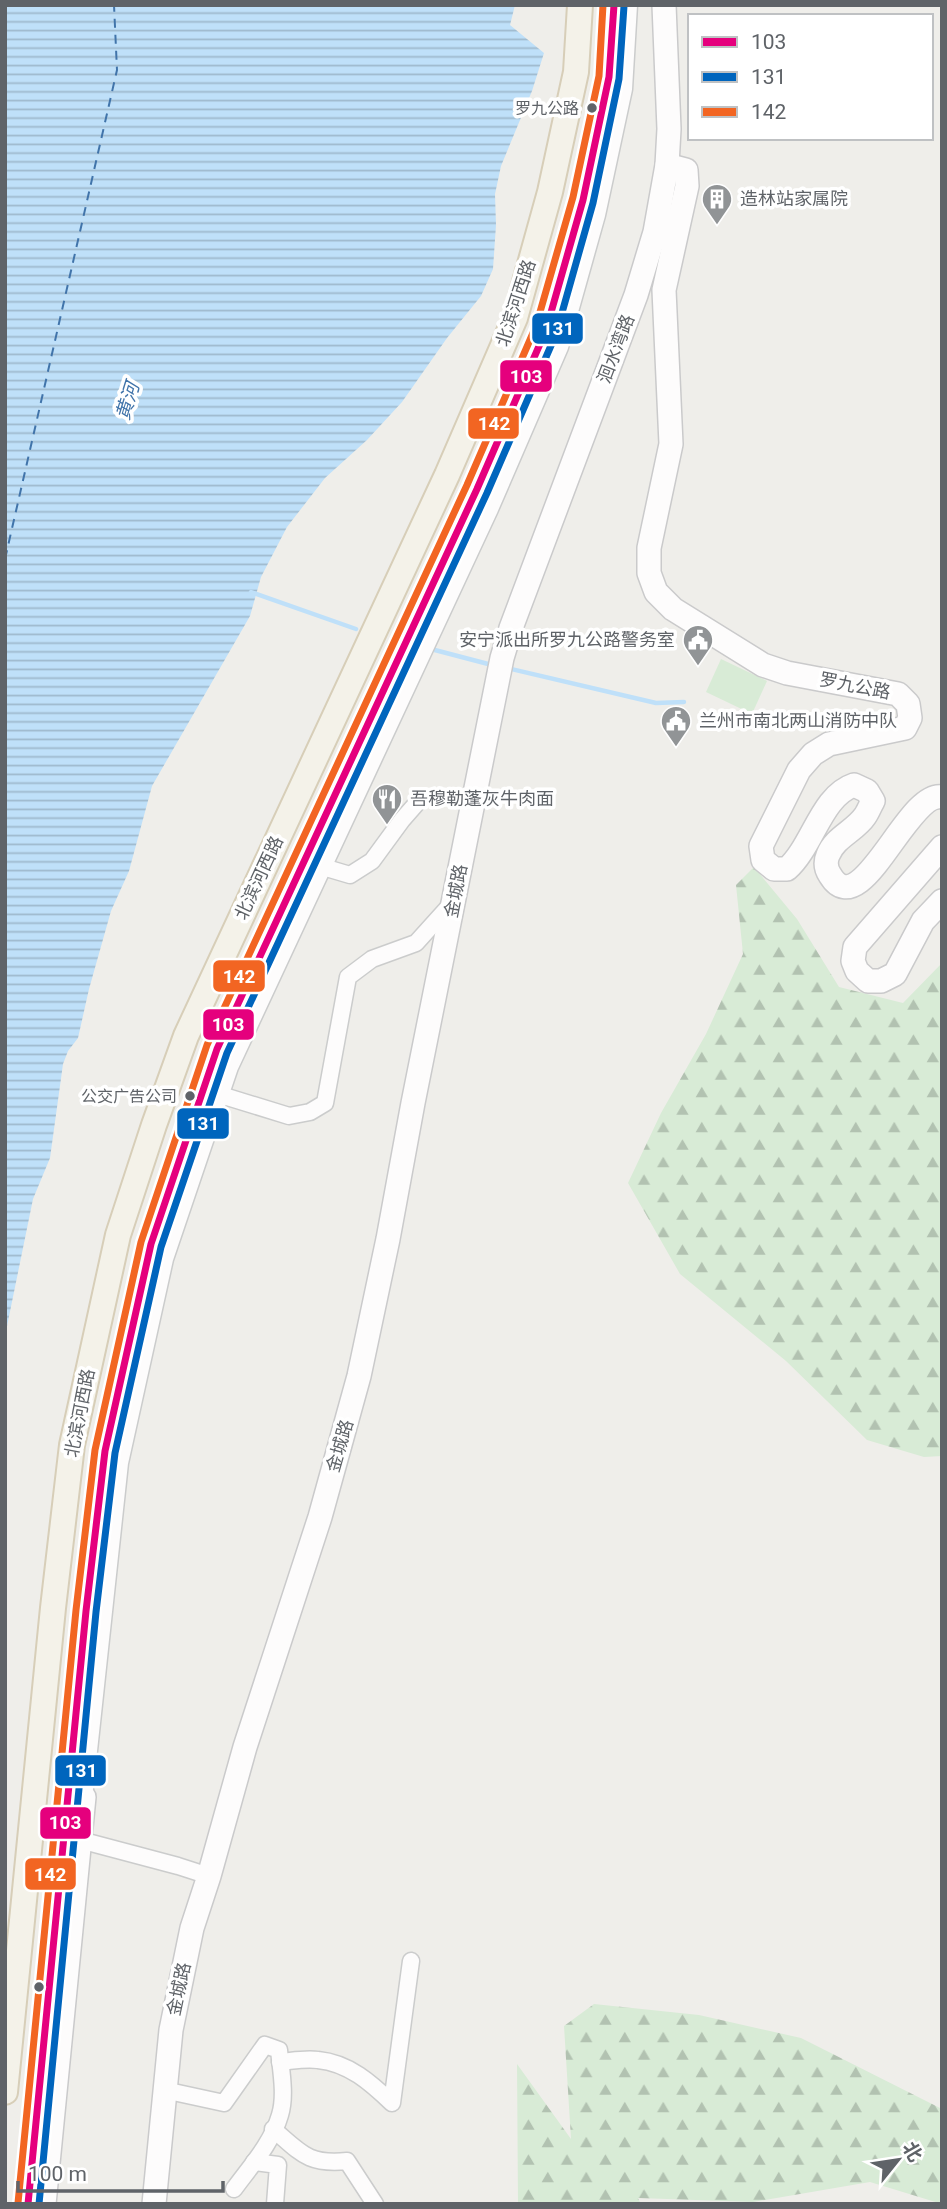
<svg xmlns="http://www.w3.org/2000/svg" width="947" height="2209" viewBox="0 0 947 2209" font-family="Roboto,'Noto Sans SC',sans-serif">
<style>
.forest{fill:url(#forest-firs)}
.pitch{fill:#d8ebd6}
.water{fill:url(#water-rules)}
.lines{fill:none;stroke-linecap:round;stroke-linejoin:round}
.stream{stroke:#bfe0f9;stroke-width:4.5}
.ferry{stroke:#4174aa;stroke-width:2;stroke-dasharray:9 7;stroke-linecap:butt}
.street-casing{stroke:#cbcccc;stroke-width:19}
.secondary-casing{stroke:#cacacb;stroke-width:26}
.primary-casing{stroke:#d7ceb8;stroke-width:28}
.street{stroke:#fdfcfc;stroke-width:16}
.secondary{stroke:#fdfcfc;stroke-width:23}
.primary{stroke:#f4f2e9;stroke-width:24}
.bus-1-casing{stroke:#fff;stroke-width:12}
.bus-2-casing{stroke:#fff;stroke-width:12}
.bus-3-casing{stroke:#fff;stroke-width:12}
.bus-1{stroke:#e5007d;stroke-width:7}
.bus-2{stroke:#0065bd;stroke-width:7}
.bus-3{stroke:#f26522;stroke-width:7}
.bus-dot{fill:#5f6368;stroke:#fff;stroke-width:2.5}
.labels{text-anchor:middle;stroke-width:7;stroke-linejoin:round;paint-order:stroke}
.bus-label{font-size:16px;fill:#5f6368;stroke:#fff;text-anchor:end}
.poi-label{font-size:18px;fill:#5f6368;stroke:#fff;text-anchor:start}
.street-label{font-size:18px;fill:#5f6368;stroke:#fff}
.water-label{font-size:19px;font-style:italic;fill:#4174aa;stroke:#fff}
.line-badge{stroke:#fff;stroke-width:2.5}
.badge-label{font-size:19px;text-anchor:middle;font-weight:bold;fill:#fff}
</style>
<defs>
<pattern id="forest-firs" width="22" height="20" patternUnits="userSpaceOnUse" patternTransform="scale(1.75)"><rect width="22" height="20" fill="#d8ebd6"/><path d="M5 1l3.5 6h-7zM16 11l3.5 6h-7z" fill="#b2c2b1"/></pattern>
<pattern id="water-rules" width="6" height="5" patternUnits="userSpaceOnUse" patternTransform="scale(1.75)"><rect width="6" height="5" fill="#bfe0f9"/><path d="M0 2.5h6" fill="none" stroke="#9eb9cd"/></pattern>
</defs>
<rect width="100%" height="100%" fill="#efeeea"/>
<g class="forest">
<path d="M754,867L797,919L839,987L903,1003L942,963V1456L924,1457L867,1440L786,1361L680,1274L628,1183L661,1113L706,1034L743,954L736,885Z"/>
<path d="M594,2004L699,2015L801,2038L942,2109V2204L870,2182L753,2202L638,2198L641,2204H518L517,2064L571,2139L564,2026Z"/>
</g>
<path class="pitch" d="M721,659L767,681L752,714L706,692Z"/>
<path class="water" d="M5,5H515L510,25L544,53L532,91L501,166L495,194L496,225L493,269L481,296L447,338L402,402L367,440L325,478L287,527L261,577L250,616L152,786L129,871L111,911L89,989L78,1038L68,1051L63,1064L50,1158L33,1199L5,1336Z"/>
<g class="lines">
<g class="stream">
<path d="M251,592L356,629"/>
<path d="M431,649L492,665"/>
<path d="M507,668L656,703L684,702"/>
</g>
<path class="ferry" d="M5,559L117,70L114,5"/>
<g class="street-casing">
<g id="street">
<path d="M323,867L350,875L372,861L402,820L416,804"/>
<path d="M211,1092L289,1116L310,1112L325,1103L348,977L372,959L416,943L453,902"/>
<path d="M84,1797L120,1463L165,1259L230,1067L490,509L560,347L597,215L624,89L629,5"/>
<path d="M80,1840L178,1866L209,1876"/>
<path d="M280,2062C292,2061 306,2058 318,2060C349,2063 371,2083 392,2103L411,1961"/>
<path d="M164,2090L224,2103L265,2045L279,2050C281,2070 286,2096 280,2115C272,2143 250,2167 234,2189"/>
<path d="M273,2129C301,2153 308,2165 347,2161L375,2204"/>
<path d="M254,2162L278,2165L275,2204"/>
</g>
</g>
<g class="secondary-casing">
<g id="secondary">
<path d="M667,165L686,170L687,186L664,290L671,444L649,548V573L656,592L673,609L763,665L787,673L898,694L908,704L910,718L905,728L829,744L813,754L799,770L761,846L763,860L774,869H787C813,846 821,796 854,785L867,791L873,801C870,806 868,812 865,816C855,831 835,837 828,855C825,862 826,869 830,875C861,927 907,790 942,797"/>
<path d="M942,847L855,947L853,961L857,971L868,981H881L895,974L923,921L942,901"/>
<path d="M44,2204L84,1797"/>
<path d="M154,2204L171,2030L192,1928L209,1876L245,1747L320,1517L359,1376L388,1239L413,1103L502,658L511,628L636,295L655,232L667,165L669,129L664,5"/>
</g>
</g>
<g class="primary-casing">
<g id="primary">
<path d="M5,2092L53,1608L72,1445L118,1235L154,1125L186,1036L447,475L515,318L550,192L576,72L580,5"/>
<path d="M28,2204L86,1611L105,1451L151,1244L217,1049L477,489L546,330L583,200L609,77L614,5"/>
</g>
</g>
<use href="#street" class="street"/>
<use href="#secondary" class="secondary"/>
<use href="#primary" class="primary"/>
<g class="bus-1-casing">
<path id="bus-1" d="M28,2204L86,1611L105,1451L151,1244L217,1049L477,489L546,330L583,200L609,77L614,5"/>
</g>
<g class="bus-2-casing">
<path id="bus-2" d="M39,2204L96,1612L115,1453L161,1247L227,1053L487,493L556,334L593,203L619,79L624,6"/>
</g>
<g class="bus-3-casing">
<path id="bus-3" d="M18,2203L76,1610L95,1450L141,1242L207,1045L467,485L536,326L573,197L599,76L603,5"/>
</g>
<use href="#bus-1" class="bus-1"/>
<use href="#bus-2" class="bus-2"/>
<use href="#bus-3" class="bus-3"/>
</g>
<defs>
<g id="building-pin" transform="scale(1.575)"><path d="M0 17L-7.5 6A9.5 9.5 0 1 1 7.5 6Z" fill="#919496" stroke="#fff"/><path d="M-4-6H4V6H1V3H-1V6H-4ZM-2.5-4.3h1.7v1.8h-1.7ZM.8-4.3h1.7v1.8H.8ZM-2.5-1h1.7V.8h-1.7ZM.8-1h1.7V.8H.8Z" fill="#fff"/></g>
<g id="civic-pin" transform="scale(1.575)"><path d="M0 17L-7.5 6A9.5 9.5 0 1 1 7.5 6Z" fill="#919496" stroke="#fff"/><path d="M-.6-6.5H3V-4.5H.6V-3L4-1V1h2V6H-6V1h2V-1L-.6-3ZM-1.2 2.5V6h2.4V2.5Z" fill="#fff"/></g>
<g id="restaurant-pin" transform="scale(1.575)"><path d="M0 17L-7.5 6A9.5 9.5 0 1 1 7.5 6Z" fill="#919496" stroke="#fff"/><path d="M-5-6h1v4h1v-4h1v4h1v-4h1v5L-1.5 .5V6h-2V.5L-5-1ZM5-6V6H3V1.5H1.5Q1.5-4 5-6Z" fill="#fff"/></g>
</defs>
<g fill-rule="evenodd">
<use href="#building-pin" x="717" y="199"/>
<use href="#civic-pin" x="698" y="640"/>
<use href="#civic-pin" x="676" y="721"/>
<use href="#restaurant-pin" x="387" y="799"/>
</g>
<g class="bus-dot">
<circle cx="592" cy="108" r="6"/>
<circle cx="190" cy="1096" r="6"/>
<circle cx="39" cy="1987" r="6"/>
</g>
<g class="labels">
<g class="bus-label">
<text x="579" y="114">罗九公路</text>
<text x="177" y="1102">公交广告公司</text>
</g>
<g class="poi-label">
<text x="740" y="205">造林站家属院</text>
<text x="675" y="646" text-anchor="end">安宁派出所罗九公路警务室</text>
<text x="699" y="727">兰州市南北两山消防中队</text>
<text x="410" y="805">吾穆勒蓬灰牛肉面</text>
</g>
<g class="street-label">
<text transform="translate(516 303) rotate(-72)" y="6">北滨河西路</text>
<text transform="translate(616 349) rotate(-69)" y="6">洄水湾路</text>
<text transform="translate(855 686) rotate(11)" y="6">罗九公路</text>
<text transform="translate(259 878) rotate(-65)" y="6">北滨河西路</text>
<text transform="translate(456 891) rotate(-79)" y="6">金城路</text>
<text transform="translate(80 1413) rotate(-79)" y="6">北滨河西路</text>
<text transform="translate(340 1446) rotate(-74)" y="6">金城路</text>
<text transform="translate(179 1989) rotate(-78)" y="6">金城路</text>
</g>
<g class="water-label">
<text transform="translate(127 401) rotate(-73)" y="7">黄河</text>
</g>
</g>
<g class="line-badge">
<rect x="531" y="312" width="53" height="33" rx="7" fill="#0065bd"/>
<rect x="499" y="359" width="54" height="34" rx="7" fill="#e5007d"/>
<rect x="467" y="407" width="53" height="33" rx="7" fill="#f26522"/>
<rect x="212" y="959" width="54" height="34" rx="7" fill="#f26522"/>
<rect x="202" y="1008" width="53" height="33" rx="7" fill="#e5007d"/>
<rect x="176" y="1107" width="54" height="33" rx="7" fill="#0065bd"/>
<rect x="54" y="1754" width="53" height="33" rx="7" fill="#0065bd"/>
<rect x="39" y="1806" width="53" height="34" rx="7" fill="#e5007d"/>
<rect x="24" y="1857" width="53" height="34" rx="7" fill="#f26522"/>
</g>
<g class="badge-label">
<text x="558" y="335">131</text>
<text x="526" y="383">103</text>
<text x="494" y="430">142</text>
<text x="239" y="983">142</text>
<text x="228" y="1031">103</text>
<text x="203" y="1130">131</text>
<text x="81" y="1777">131</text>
<text x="65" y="1829">103</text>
<text x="50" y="1881">142</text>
</g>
<rect width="947" height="2209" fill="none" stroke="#5f6368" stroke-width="14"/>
<rect x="688" y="14" width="245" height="126" fill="#ffffff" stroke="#bfc1c3" stroke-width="2"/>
<rect x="702" y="37" width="35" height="10" fill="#e5007d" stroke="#bfc1c3" stroke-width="2"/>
<text x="751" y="49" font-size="21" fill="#5f6368">103</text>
<rect x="702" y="72" width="35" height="10" fill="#0065bd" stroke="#bfc1c3" stroke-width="2"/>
<text x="751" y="84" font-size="21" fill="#5f6368">131</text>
<rect x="702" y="107" width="35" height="10" fill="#f26522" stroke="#bfc1c3" stroke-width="2"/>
<text x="751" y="119" font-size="21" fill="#5f6368">142</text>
<g transform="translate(898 2160) rotate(60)" stroke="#ffffff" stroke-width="5" paint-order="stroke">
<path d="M0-5L12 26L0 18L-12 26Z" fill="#5f6368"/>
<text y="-10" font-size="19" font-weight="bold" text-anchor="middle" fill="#5f6368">北</text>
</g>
<path d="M18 2181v10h205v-10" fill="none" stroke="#5f6368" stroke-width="3.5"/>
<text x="28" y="2181" font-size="21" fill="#5f6368" stroke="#ffffff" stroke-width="5" paint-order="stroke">100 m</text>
</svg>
